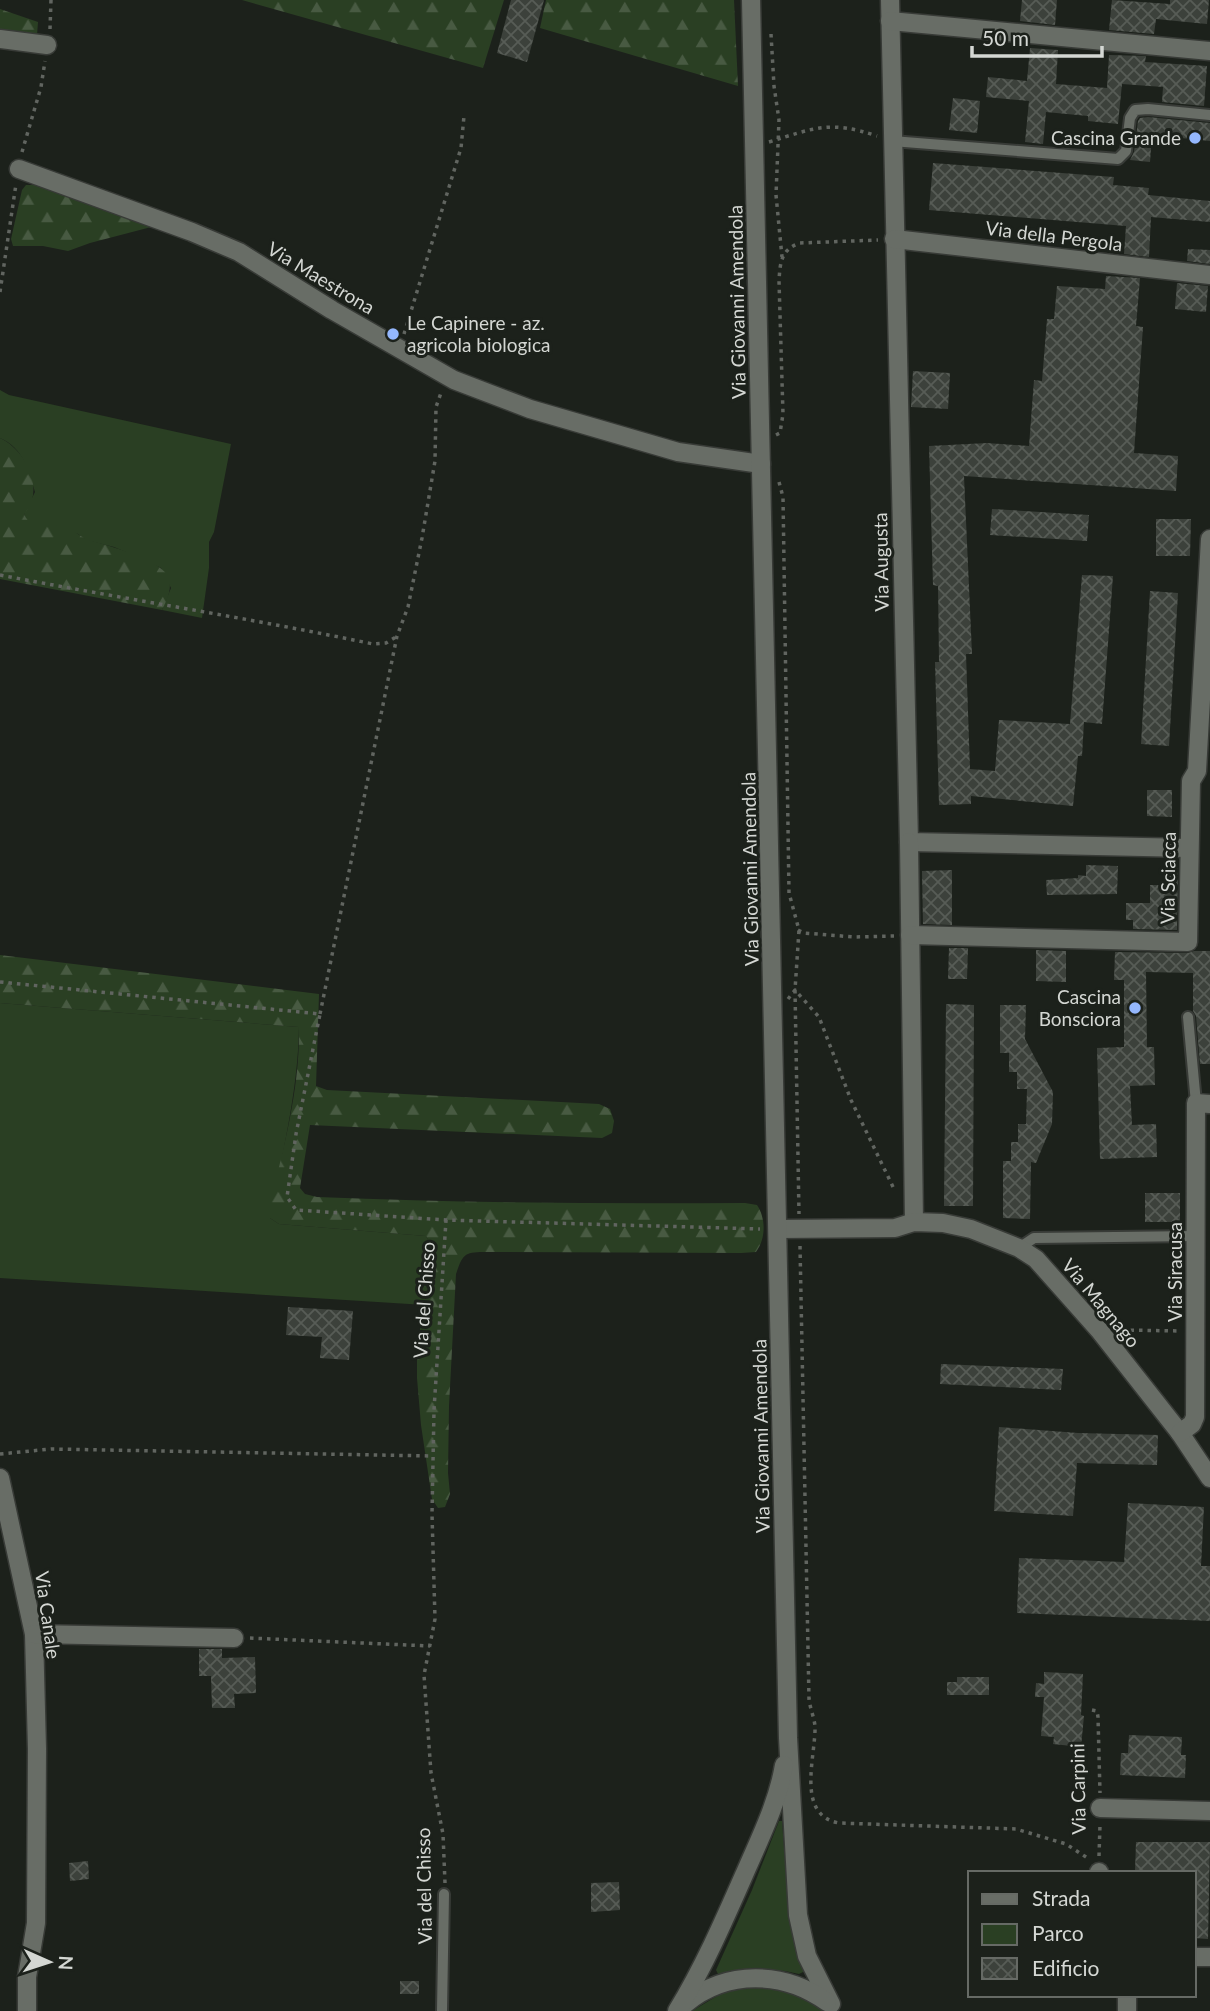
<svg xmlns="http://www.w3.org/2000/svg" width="1210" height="2011" viewBox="0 0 1210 2011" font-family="Lato,sans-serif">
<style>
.green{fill:#2a3f23}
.forest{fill:url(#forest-firs)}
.building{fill:url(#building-cross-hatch)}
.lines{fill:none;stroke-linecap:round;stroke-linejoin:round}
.lane-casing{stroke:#383b37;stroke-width:14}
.street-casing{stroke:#383b37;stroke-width:21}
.secondary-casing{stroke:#383b37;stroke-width:21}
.path{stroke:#616560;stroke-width:3.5;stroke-dasharray:3.5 5;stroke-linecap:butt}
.lane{stroke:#686d66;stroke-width:10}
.street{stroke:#686d66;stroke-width:18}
.secondary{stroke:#686d66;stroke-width:18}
.poi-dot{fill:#94b7fd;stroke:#1c211b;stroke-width:2.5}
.labels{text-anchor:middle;stroke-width:6;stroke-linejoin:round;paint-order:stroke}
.poi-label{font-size:19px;fill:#d4d7d3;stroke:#1c211b;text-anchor:end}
.street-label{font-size:19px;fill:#d4d7d3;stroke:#1c211b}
</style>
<defs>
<pattern id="forest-firs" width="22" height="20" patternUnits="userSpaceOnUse" patternTransform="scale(1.75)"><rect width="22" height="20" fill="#2a3f23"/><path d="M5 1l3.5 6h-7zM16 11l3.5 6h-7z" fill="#485a42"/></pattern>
<pattern id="building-cross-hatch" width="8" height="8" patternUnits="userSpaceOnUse" patternTransform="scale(1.75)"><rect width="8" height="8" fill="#3c413b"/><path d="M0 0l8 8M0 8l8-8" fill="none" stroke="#575c56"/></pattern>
</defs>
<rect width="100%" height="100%" fill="#1c211b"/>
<g class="green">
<path d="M0,390L9,395L231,444L214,532L209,542V568L202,618L162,610L171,588L161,568L147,561L114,547L86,540L78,534L55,525H34L27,521L24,514L35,492C29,470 23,448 0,438Z"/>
<path d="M0,1003L299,1027C298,1092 282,1154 270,1218L279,1224L426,1236L430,1243L425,1305L0,1278Z"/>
<path d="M779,1821H782C786,1871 788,1923 805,1971L799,1974L785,1971L756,1969L718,1974L716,1970L752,1890Z"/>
<path d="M756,1986C780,1989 807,1992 825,2011H692L722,1993Z"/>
</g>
<g class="forest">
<path d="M242,0H504L483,68Z"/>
<path d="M546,0H734L738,86L540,28Z"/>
<path d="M0,9L38,22L37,35L0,32Z"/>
<path d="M26,185H35L136,216L155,226L90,243L68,251L43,246H13L11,239L22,190Z"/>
<path d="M0,438C26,450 46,490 24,514C31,532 51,521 66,527C75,530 81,538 89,540C108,546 163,559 169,579C172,590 167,600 162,610L0,579Z"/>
<path d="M0,955L319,994L316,1086L327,1090L599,1104L610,1109L614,1121L612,1133L602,1138L310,1125L300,1188L305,1194L317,1197C460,1203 602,1204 745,1203L757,1205C766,1218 766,1239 756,1252L741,1253L487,1252C465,1252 463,1253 456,1274L449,1406L448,1473L450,1494L445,1507L438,1508L432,1499L421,1425L417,1378V1356L430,1243L426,1236L279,1224L270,1218L269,1207C284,1148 300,1088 299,1027L0,1003Z"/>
</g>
<g class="building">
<path d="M511,0H544L527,62L497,53Z"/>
<path d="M1022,0H1057L1055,25L1020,21Z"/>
<path d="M1112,0L1170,4V0H1209L1207,24L1156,19L1154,34L1109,30Z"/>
<path d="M1030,48L1058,50L1056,84L1107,88L1109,55L1146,56L1145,62L1207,66L1204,106L1162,102L1163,87L1122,84L1118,124L1088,121V116L1046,112L1043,144L1025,142L1029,101L986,97L988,77L1027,81Z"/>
<path d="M953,98L980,101L977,133L949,130Z"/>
<path d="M1148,117L1210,123V141L1152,135L1150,162L1130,160L1134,152L1138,121L1140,118Z"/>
<path d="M933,163L1114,177L1113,185L1149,188L1148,195L1210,201V222L1151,217L1149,257L1124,254L1126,226L929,210Z"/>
<path d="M1188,249L1210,250V264L1187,261Z"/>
<path d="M1106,276L1140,278L1136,326L1143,327L1134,453L1178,456L1176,491L964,476L972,654H966L970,769L995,771L999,720L1070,724L1082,575L1113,576L1102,724L1084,722L1082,756H1078L1073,806L971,796V804L939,805L935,662H939L938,586L933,585L929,446L987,443L1029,446L1034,380L1042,381L1047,319H1054L1057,286L1105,289Z"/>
<path d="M1177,283L1208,286L1206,312L1175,309Z"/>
<path d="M913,371L950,373L948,409L911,407Z"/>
<path d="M992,509L1089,515L1087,541L990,535Z"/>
<path d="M1156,519H1191L1190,556H1156Z"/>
<path d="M1150,591L1178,593L1169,746L1141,744Z"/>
<path d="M1147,790H1172V817L1147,816Z"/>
<path d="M1086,865L1118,866L1117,894L1047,895L1046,880L1078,878V875L1086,876Z"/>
<path d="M1166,867H1178L1177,930L1133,929V920H1126V903H1150V885H1165Z"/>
<path d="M952,870V925L923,924L922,871Z"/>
<path d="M949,948H968L967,979H948Z"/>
<path d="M1036,950L1066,951V982L1036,981Z"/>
<path d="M1194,951H1210V1064H1200L1196,1016L1193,1011V973L1146,972L1147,1047H1154L1155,1085L1130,1086L1132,1125L1156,1124L1157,1157L1100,1159L1097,1048L1124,1047V980H1114L1115,952L1188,953Z"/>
<path d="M946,1004L974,1005L973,1206H944Z"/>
<path d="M1000,1005H1026L1025,1039L1053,1092L1052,1124L1036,1163L1031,1162L1030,1219L1003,1218V1161H1011V1142H1018V1124H1026L1027,1089H1017V1072H1009V1053H1000Z"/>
<rect x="1145" y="1193" width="35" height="29"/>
<path d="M288,1307L353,1311L349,1360L320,1358L322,1337L286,1335Z"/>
<path d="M941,1364L1063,1369L1061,1390L940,1384Z"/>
<path d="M999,1427L1078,1433L1158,1435L1157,1465L1077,1463L1073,1516L994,1511Z"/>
<path d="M1128,1503L1204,1507L1201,1566H1210V1621L1017,1613L1019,1558L1124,1562Z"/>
<path d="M199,1649H222V1658L255,1657L256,1693L234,1694L235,1708H212L211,1676H199Z"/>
<path d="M1044,1672L1083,1674L1081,1715L1084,1716L1081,1747L1053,1744L1054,1737L1041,1736L1044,1697H1035L1036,1683L1044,1684Z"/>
<path d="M957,1677H989V1695H947V1682H957Z"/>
<path d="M1129,1735L1182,1737L1181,1755H1186L1185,1778L1120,1775L1121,1753H1128Z"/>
<path d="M1136,1842H1210L1208,1939L1194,1938V1872L1135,1871Z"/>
<path d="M88,1861L89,1879L70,1881L69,1863Z"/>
<path d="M619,1882L620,1910L591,1912V1883Z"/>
<rect x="400" y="1981" width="19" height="13"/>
</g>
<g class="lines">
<g class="lane-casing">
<g id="lane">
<path d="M892,141L1118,159L1126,151L1130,118L1135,110L1148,109L1210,115"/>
<path d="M1188,1017L1196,1103"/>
<path d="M1019,1248L1034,1238L1196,1236"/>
<path d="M442,2011L444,1894"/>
</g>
</g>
<g class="street-casing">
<g id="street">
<path d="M890,0L909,842L1189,848"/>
<path d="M890,21L1210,51"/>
<path d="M0,39L47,45"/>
<path d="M19,169L192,232L239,252L332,310L454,380L530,409L678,452L761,464"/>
<path d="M894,239L1210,275"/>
<path d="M909,842L914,1222"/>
<path d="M910,935L1188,942L1191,781L1197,771L1210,539"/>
<path d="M778,1229L895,1228L914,1222L943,1223L971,1229L1019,1248L1036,1259L1099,1330L1180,1433L1210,1478"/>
<path d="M1180,1433L1192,1424L1195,1417L1196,1103L1210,1104"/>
<path d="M0,1478L34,1634L37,1749L36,1923L27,1977V2011"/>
<path d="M34,1634L234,1638"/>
<path d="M1100,1808L1210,1811"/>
<path d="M1099,1872V1873"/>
<path d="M1194,1957H1210"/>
<path d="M1127,2011V1995"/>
</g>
</g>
<g class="secondary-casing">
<g id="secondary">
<path d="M751,0L788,1738L798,1915L807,1956L831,2004"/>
<path d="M685,2004C727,1969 784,1971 827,2002"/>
<path d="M677,2011C705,1965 726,1916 748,1866C762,1834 778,1801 784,1765"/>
</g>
</g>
<g class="path">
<path d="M50,29L51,0"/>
<path d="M771,34L774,86L779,120L776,195L782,257"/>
<path d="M769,142C814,128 830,120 877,136"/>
<path d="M22,152L41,87L45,61"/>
<path d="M0,292L16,184"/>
<path d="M404,334L461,148L464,116"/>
<path d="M776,435L780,433L783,414L779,281C780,263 781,249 800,243L878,240"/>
<path d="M779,482L783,497L789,893L799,930L795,990L799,1214"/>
<path d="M0,575C124,599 249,618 373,644L386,643L396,637"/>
<path d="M798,930L804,933L854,937L894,936"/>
<path d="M0,982L320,1014L296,1134L287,1197L296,1210L446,1220L760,1229"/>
<path d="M788,999L795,990L819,1017L851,1100L895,1191"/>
<path d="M320,1014L397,636L408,607L422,538L435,461L436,407L442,390"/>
<path d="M800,1246L809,1699C810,1708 814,1717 815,1726C816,1756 795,1815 839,1823L1016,1829L1066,1844L1089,1859"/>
<path d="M1122,1330L1181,1331"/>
<path d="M0,1454L51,1449L433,1456"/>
<path d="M250,1638L430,1646"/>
<path d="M1092,1710L1097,1711L1098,1717L1100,1793"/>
<path d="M1099,1856L1100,1825"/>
<path d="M445,1883L443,1834L431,1773L424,1675L435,1619L432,1514L434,1410L446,1220"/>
</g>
<use href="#lane" class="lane"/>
<use href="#street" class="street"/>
<use href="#secondary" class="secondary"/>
</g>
<g class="poi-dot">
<circle cx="1195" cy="138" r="7"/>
<circle cx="393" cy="334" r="7"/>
<circle cx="1135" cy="1008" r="7"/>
</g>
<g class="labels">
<g class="poi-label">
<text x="1181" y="145">Cascina Grande</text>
<text x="407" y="330" text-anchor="start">Le Capinere - az.<tspan x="407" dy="22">agricola biologica</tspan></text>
<text x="1121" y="1004">Cascina<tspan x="1121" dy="22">Bonsciora</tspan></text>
</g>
<g class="street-label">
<text transform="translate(1054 236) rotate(7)" y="7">Via della Pergola</text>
<text transform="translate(321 278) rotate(31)" y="7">Via Maestrona</text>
<text transform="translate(737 302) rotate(-91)" y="7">Via Giovanni Amendola</text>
<text transform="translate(881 562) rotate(-91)" y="7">Via Augusta</text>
<text transform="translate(750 869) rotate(-91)" y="7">Via Giovanni Amendola</text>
<text transform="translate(1168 878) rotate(-89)" y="7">Via Sciacca</text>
<text transform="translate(1175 1272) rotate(-90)" y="7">Via Siracusa</text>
<text transform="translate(424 1300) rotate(-86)" y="7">Via del Chisso</text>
<text transform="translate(1101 1303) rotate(50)" y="7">Via Magnago</text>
<text transform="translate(761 1436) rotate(-91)" y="7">Via Giovanni Amendola</text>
<text transform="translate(48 1615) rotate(82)" y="7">Via Canale</text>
<text transform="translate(1078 1789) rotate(-91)" y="7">Via Carpini</text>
<text transform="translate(424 1886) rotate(-91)" y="7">Via del Chisso</text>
</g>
</g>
<rect x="968" y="1871" width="228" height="126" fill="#1c211b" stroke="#666a65" stroke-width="2"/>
<rect x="982" y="1894" width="35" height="10" fill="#686d66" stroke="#666a65" stroke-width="2"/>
<text x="1032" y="1906" font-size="21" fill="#d4d7d3">Strada</text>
<rect x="982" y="1924" width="35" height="21" fill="#2a3f23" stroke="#666a65" stroke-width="2"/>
<text x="1032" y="1941" font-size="21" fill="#d4d7d3">Parco</text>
<rect x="982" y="1958" width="35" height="21" fill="url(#building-cross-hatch)" stroke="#666a65" stroke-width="2"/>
<text x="1032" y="1976" font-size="21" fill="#d4d7d3">Edificio</text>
<g transform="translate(49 1962) rotate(93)" stroke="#1c211b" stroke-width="5" paint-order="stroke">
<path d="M0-5L12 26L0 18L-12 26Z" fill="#d4d7d3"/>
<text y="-10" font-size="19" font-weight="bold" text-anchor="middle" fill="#d4d7d3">N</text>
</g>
<path d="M972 46v10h130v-10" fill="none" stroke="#d4d7d3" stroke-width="3.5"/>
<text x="982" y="46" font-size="21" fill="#d4d7d3" stroke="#1c211b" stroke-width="5" paint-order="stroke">50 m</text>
</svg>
